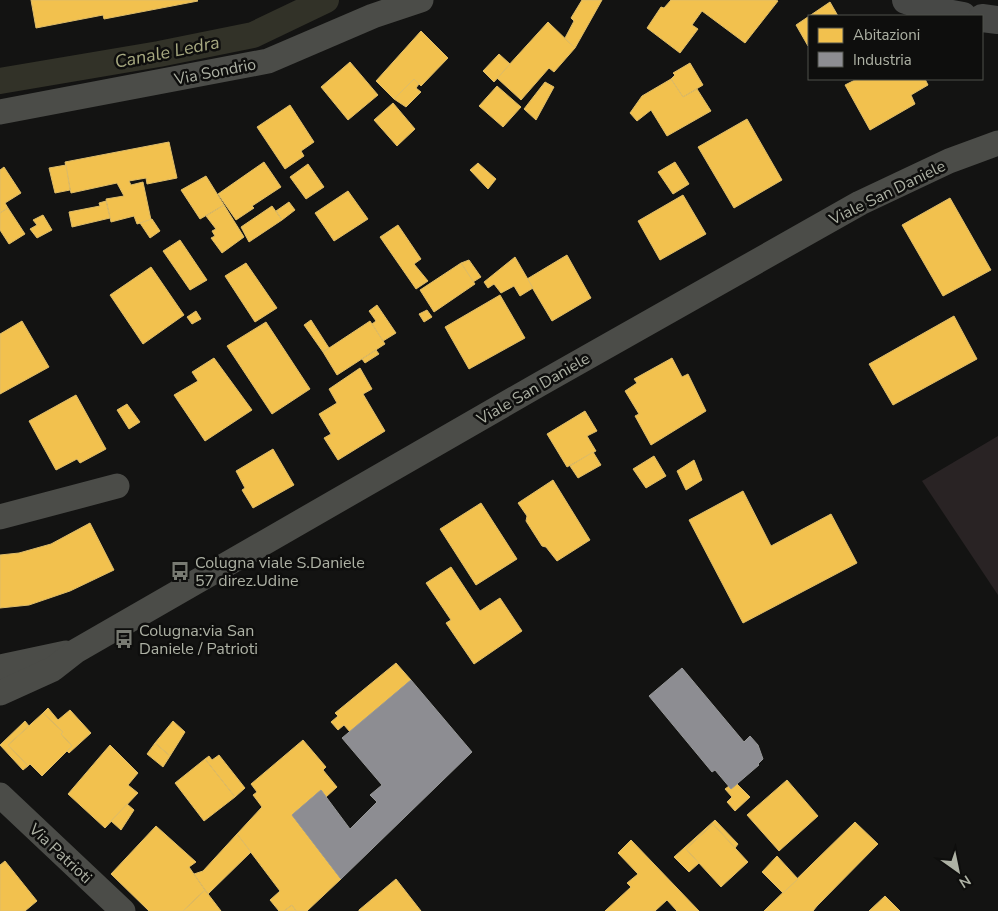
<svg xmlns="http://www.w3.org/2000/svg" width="998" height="911" viewBox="0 0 998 911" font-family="'Nunito Sans',sans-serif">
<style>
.green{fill:#292324}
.homes{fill:#f2c14e;stroke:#debc68}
.industry{fill:#8d8d92;stroke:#979898}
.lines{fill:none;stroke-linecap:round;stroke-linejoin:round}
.canal{stroke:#323228;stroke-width:26}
.minor{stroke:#4b4c48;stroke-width:25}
.major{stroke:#474846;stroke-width:28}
.labels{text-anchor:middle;stroke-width:5;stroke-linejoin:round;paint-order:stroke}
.street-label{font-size:16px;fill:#aeb2a5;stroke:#0e0e0d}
.poi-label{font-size:16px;fill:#aeb2a5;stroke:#0e0e0d;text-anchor:start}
.water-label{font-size:18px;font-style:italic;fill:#a7a980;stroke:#0e0e0d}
</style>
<rect width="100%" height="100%" fill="#131312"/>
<path class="green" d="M998,436V595L922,481Z"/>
<g class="homes">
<path d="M31,0H197L198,1L104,19L103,15L36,28Z"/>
<path d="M582,0H602L575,48L565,38L574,21L571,18Z"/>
<path d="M671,0H776L778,1L745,43L702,11L692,25L698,29L680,53L647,28L661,7L664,8Z"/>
<path d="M830,2L838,16H809L808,46L796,25Z"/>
<path d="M548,22L575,48L554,72L549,68L521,100L497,78Z"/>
<path d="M421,31L448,58L421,86L414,79L394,99L376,81Z"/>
<path d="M499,54L510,64L494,82L483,71Z"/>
<path d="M350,62L378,95L348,120L321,87Z"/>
<path d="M690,63L703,85L683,97L671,79L675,75L673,73Z"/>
<path d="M414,79L419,84L416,88L421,92L406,107L394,99Z"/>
<path d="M671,79L683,97L697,89L711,111L667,136L651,110L637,121L630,113L642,96Z"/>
<path d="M857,79H925L928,85L911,95L915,104L870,130L845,85Z"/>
<path d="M545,82L554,87L536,120L524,109Z"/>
<path d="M497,86L521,107L503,127L479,106Z"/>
<path d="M393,103L415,129L397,146L374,120Z"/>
<path d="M290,105L314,142L301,151L304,156L285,169L257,127Z"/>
<path d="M747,119L782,180L734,208L698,147Z"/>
<path d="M169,142L177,178L147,184L146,178L129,181L131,185L143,182L151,220L137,224L134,216L111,222L106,199L124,196L117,183L71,193L65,162Z"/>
<path d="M264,162L281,187L252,206L254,208L236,220L218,194Z"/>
<path d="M675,162L689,184L673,194L658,172Z"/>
<path d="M478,163L496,179L488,189L470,170Z"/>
<path d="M308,164L324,187L306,199L290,177Z"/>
<path d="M66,165L70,190L55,193L49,168Z"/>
<path d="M4,167L21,193L5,203L8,208L0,213V170Z"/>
<path d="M206,176L224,205L200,219L181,190Z"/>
<path d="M348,191L368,219L334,241L315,213Z"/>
<path d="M683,195L706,234L660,260L638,221Z"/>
<path d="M950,198L991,270L943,296L902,225Z"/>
<path d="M106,201L110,218L72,227L69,212L100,206L99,203Z"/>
<path d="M289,202L295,210L282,220L276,211Z"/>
<path d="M224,205L244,237L222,253L211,238L215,236L212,231L216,229L206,216Z"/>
<path d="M272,206L282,220L249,242L241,227Z"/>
<path d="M8,208L25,234L9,244L0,230V213Z"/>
<path d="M43,215L52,230L37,238L30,229L37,225L33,220Z"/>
<path d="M152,219L160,231L150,238L140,223Z"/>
<path d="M398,225L421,259L414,264L428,281L416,289L380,237Z"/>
<path d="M180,240L207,280L190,290L163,251Z"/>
<path d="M567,255L591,298L552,321L527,279Z"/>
<path d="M515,257L533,288L520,296L514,286L501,293L494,284L488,288L484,282Z"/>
<path d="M469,260L481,277L473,282L461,263Z"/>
<path d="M246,263L277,308L255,322L225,276Z"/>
<path d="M461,263L475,284L434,312L420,290Z"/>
<path d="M151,267L184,315L143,344L110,295Z"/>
<path d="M500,295L525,338L469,369L445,327Z"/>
<path d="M377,305L396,333L383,341L372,324L376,321L369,311Z"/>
<path d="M427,310L432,317L424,322L419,314Z"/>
<path d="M196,311L201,319L192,324L187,317Z"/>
<path d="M954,316L977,359L893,405L869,364Z"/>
<path d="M311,320L329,348L323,352L304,325Z"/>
<path d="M22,321L49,367L0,394V334Z"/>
<path d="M370,321L385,344L337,375L323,352Z"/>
<path d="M266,322L310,389L272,414L227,346Z"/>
<path d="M376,350L379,354L365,363L362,359Z"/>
<path d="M214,358L252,410L205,441L174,395L198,381L192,372Z"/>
<path d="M672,358L682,377L688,374L706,411L651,445L635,416L639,414L625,391L637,383L634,379Z"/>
<path d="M360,368L372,389L363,394L385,431L338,460L324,438L331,434L319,414L337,403L329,389Z"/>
<path d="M76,395L106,449L80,463L77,459L56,470L29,421Z"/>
<path d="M127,404L140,422L129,429L117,410Z"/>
<path d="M585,411L597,431L587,436L596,451L567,467L547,434Z"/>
<path d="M273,449L294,485L253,508L242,490L245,488L236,471Z"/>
<path d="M593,452L601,465L578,478L570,466Z"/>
<path d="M654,456L666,476L646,488L633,469Z"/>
<path d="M694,460L702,480L686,490L677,471Z"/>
<path d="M553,480L590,540L557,561L546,547L542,546L526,521L527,516L518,503Z"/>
<path d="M743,491L771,546L831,514L857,563L743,623L689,520Z"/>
<path d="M481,503L517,559L476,585L440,529Z"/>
<path d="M90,523L114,570L70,591L29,605L0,608V555L19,553L51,544Z"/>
<path d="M451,567L480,611L500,598L522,631L474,664L446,623L451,620L426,583Z"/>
<path d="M396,663L411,680L350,732L344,725L338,730L331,722L338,716L335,713Z"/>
<path d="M48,708L58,720L70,710L91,733L69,753L67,751L72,746L61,734L63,732L43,713Z"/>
<path d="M43,713L63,732L61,734L72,746L42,776L30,764L28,766L8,745Z"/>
<path d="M25,721L29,726L8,745L28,766L23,770L0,745Z"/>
<path d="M173,721L185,732L170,756L155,743Z"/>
<path d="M303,740L326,767L323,770L337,787L326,797L321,790L292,815L341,879L307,911H296L292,905L284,911H279L270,900L280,891L237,834L262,807L253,795L257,792L251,784Z"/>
<path d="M155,743L170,756L163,767L147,754Z"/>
<path d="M110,745L138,773L128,785L138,793L105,828L68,794Z"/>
<path d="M219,755L245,788L235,797L205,759L209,756L212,760Z"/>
<path d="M205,759L235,797L204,821L175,783Z"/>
<path d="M787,780L818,816L779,851L747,815Z"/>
<path d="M737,784L750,797L735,811L727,802L732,797L725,789L729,786L731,789Z"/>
<path d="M127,804L134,810L121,830L111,821Z"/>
<path d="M715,820L738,844L735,848L713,824L686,849L699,863L689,872L674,857Z"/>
<path d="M855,822L878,844L817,906L813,911H764Z"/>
<path d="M713,824L748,862L721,887L686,849Z"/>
<path d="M156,826L196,862L189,867L205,890L183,911H149L111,874Z"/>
<path d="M237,834L251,852L208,894L194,874L203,871Z"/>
<path d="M631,840L699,911H677L667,900L655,911H605L631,887L627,883L638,874L618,853Z"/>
<path d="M777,856L798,879L783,893L762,872Z"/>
<path d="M5,861L37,901L25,911H0V865Z"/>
<path d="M396,879L421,911H359V910Z"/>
<path d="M205,890L221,911H183Z"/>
<path d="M885,896L900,911H869Z"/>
<path d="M292,905L296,911H284Z"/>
</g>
<g class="industry">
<path d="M682,668L744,742L750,736L758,745L763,759L758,764L759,765L731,789L715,770L712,772L649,696Z"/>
<path d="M411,680L472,752L341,879L292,815L321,790L350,829L377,802L370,795L382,785L342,738Z"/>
</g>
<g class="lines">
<path class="canal" d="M0,81L159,54L253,35L326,0"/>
<g class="minor">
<path d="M0,112L268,61L373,16L421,0"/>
<path d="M0,517L117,486"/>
<path d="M0,667L66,653"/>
<path d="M0,693L53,669L76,651L540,384L860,203L949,161L998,143"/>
<path d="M0,795L123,911"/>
</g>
<g class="major">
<path d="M906,0L941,12L963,16"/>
<path d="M982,18L998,20"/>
</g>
</g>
<defs>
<g id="bus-bare" transform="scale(1.5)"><path d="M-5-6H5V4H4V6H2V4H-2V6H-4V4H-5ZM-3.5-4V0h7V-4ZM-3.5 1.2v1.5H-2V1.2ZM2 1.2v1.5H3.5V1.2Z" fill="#787a72" stroke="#0e0e0d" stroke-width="2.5" paint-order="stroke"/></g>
</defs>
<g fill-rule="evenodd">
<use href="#bus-bare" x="180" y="571"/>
<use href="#bus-bare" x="124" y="639"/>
</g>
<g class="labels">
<g class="street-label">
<text transform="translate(215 71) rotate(-11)" y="6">Via Sondrio</text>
<text transform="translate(887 192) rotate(-26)" y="6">Viale San Daniele</text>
<text transform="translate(533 388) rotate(-30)" y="6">Viale San Daniele</text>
<text transform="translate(61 853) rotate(43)" y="6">Via Patrioti</text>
</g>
<g class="poi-label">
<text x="195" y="568">Colugna viale S.Daniele<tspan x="195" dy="18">57 direz.Udine</tspan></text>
<text x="139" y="636">Colugna:via San<tspan x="139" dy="18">Daniele / Patrioti</tspan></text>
</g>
<g class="water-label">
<text transform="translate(167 52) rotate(-11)" y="6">Canale Ledra</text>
</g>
</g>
<rect x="808" y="15" width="175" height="65" fill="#0e0e0d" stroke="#4e504a"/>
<rect x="818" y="28" width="25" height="15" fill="#f2c14e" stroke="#4e504a"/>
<text x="853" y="40" font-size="15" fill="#aeb2a5">Abitazioni</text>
<rect x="818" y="52" width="25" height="15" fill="#8d8d92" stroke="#4e504a"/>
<text x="853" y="65" font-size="15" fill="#aeb2a5">Industria</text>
<g transform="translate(958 871) rotate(147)" stroke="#0e0e0d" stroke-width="4" paint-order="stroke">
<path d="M0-4L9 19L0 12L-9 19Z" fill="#aeb2a5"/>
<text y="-8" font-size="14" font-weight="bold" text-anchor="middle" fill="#aeb2a5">N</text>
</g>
</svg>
